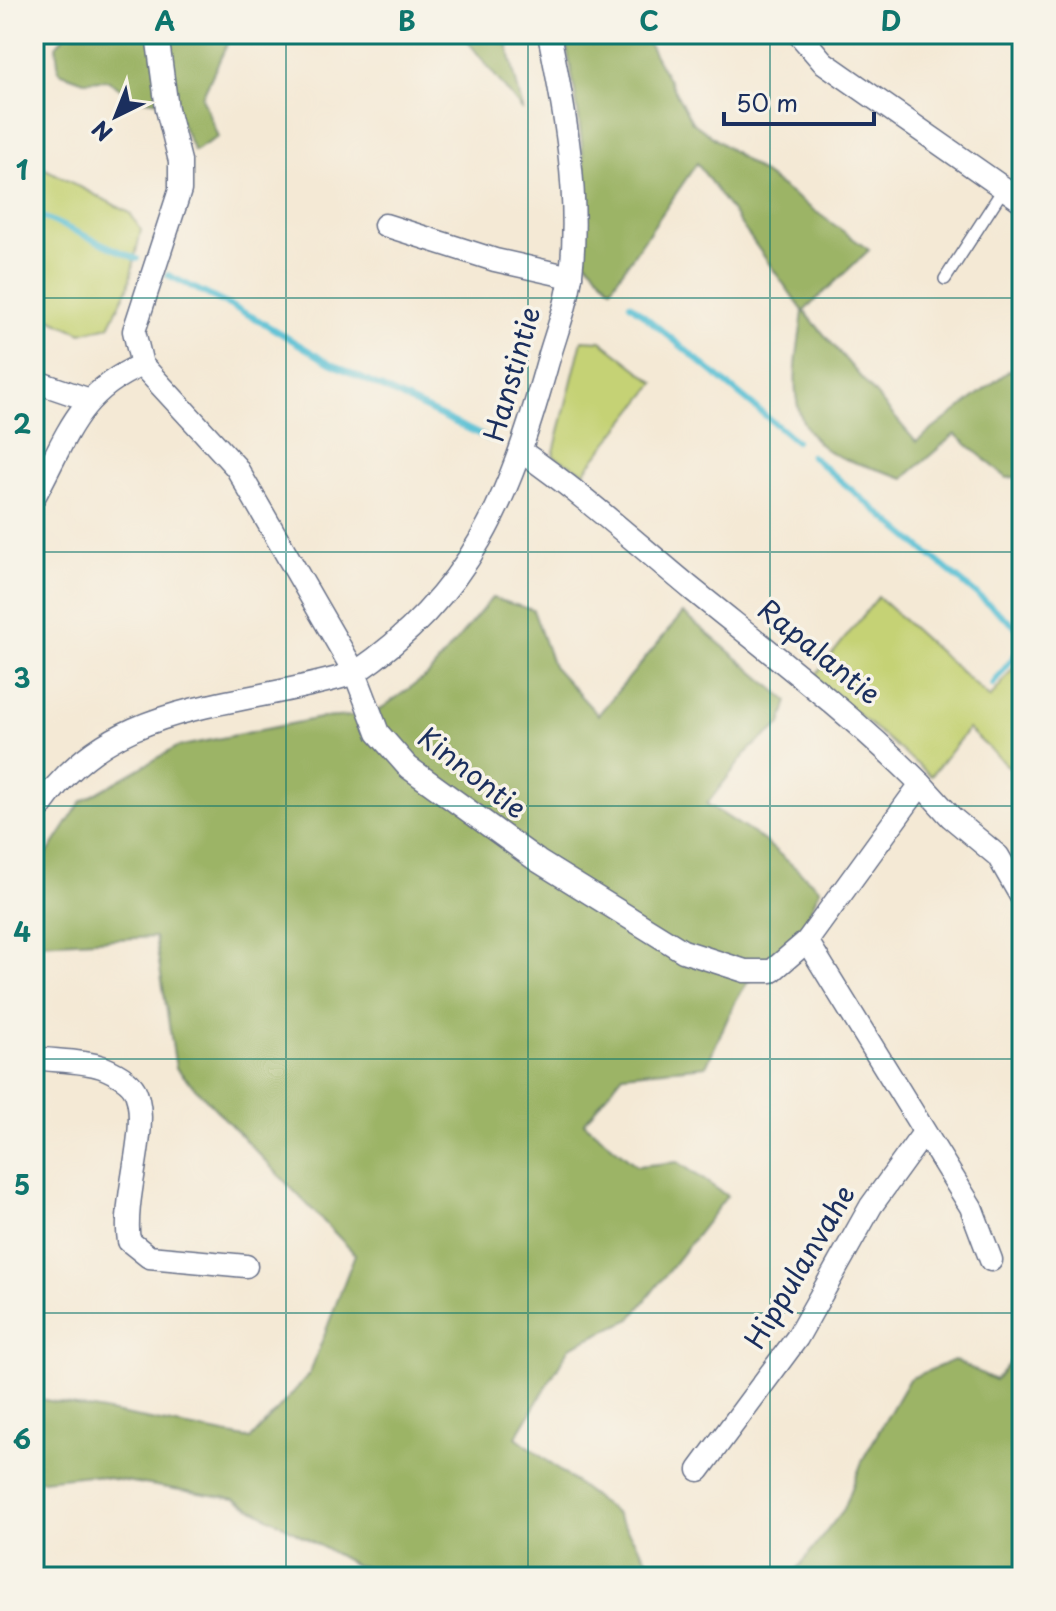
<svg xmlns="http://www.w3.org/2000/svg" width="1056" height="1611" viewBox="0 0 1056 1611" font-family="'Playpen Sans',sans-serif">
<style>
.green{fill:#c5d274;stroke:#708069;stroke-width:2}
.forest{fill:#9cb466;stroke:#5c7262;stroke-width:2}
.lines{fill:none;stroke-linecap:round;stroke-linejoin:round}
.stream{stroke:#57bfd4;stroke-width:6}
.service-casing{stroke:#677088;stroke-width:14}
.minor-casing{stroke:#677088;stroke-width:25}
.service{stroke:#fff;stroke-width:11}
.minor{stroke:#fff;stroke-width:22}
.grid{fill:none;stroke:#0f766e;stroke-width:2;stroke-opacity:0.55}
.labels{text-anchor:middle;stroke-width:7;stroke-linejoin:round;paint-order:stroke}
.street-label{font-size:28px;fill:#1b2f5e;stroke:#f7f3e8}
.neatline{fill:none;stroke:#0f766e;stroke-width:3}
.grid-label{font-size:26px;text-anchor:middle;font-weight:bold;fill:#0f766e}
</style>
<rect width="100%" height="100%" fill="#f7f3e8"/>
<filter id="ink" filterUnits="userSpaceOnUse"><feTurbulence type="fractalNoise" baseFrequency=".0125" numOctaves="2"/><feDisplacementMap in="SourceGraphic" scale="16" xChannelSelector="R" yChannelSelector="G"/><feConvolveMatrix kernelMatrix="1 2 1 2 8 2 1 2 1" color-interpolation-filters="sRGB"/></filter>
<filter id="wash" filterUnits="userSpaceOnUse"><feTurbulence type="fractalNoise" baseFrequency=".006" numOctaves="4" result="noise"/><feDisplacementMap in="SourceGraphic" scale="32" xChannelSelector="R" yChannelSelector="G"/><feGaussianBlur stdDeviation="1.8" result="paint"/><feColorMatrix in="noise" values="0 0 0 0 0 0 0 0 0 0 0 0 0 0 0 0 0 1.4 0 .05"/><feComposite in="paint" operator="in"/></filter>
<g filter="url(#wash)">
<rect width="100%" height="100%" fill="#f4e9d5"/>
<g class="green">
<path d="M34,163L130,213L141,230L128,288L109,326L81,333L34,312Z"/>
<path d="M582,340L601,341L655,383L584,472L553,456Z"/>
<path d="M878,597L990,698L1022,657V779L968,729L931,776L814,677Z"/>
</g>
<g class="forest">
<path d="M66,34H232L202,97L218,137L194,151L173,104L134,98L107,80L84,81L59,72L56,46Z"/>
<path d="M462,34H505L523,111Z"/>
<path d="M564,34H643L692,122L869,250L804,311L916,442L1010,370L1022,378V476L1007,478L955,434L904,478C883,470 844,462 827,450C780,417 798,358 803,311L697,163L611,288L586,261C588,180 581,113 564,34Z"/>
<path d="M492,598L533,610L553,666L598,715L683,613L788,701L781,724L749,750L707,804L763,840L820,889L791,955L752,976L736,1000L706,1066L623,1074L584,1123L637,1166L678,1162L727,1196L631,1319L570,1347L516,1437L615,1513L660,1577H414L355,1565L235,1499L89,1475L34,1481V1398L251,1439L309,1375L355,1254L176,1068L155,937L37,943L34,874L81,802L177,747L320,718L372,715L428,675Z"/>
<path d="M1022,1348V1577H791L844,1509L863,1459L909,1379L954,1360L995,1380Z"/>
</g>
<g class="lines">
<g class="stream">
<path d="M34,213L137,259"/>
<path d="M168,275L255,318L328,362L489,439"/>
<path d="M630,304L796,441"/>
<path d="M811,456L1022,632"/>
<path d="M993,684L1022,646"/>
<path d="M1019,688L1022,690"/>
</g>
</g>
</g>
<g filter="url(#ink)">
<g class="lines">
<g class="service-casing">
<path id="service" d="M945,279L1004,188"/>
</g>
<g class="minor-casing">
<g id="minor">
<path d="M157,34L167,109L180,161V190L134,331L142,365L236,467L355,673L378,733L408,767L538,861L683,951L745,971H772L807,941L971,1207L991,1260"/>
<path d="M799,34L823,62L1022,201"/>
<path d="M385,225L495,260L571,277"/>
<path d="M34,381L87,399"/>
<path d="M522,452C583,494 636,543 693,590C771,653 850,713 921,784L807,941"/>
<path d="M34,497C66,439 77,392 142,365"/>
<path d="M921,784L951,817L998,856L1022,898"/>
<path d="M34,816C110,695 235,711 355,673C471,594 509,498 546,368C554,338 568,305 571,274C580,195 565,111 549,34"/>
<path d="M34,1058C55,1061 82,1060 102,1067C114,1072 132,1081 136,1093C150,1128 122,1197 129,1241L149,1257L246,1266"/>
<path d="M699,1470L797,1338L871,1206L923,1134"/>
</g>
</g>
<use href="#service" class="service"/>
<use href="#minor" class="minor"/>
</g>
</g>
<path class="grid" d="M286,34V1577M528,34V1577M770,34V1577M34,298H1022M34,552H1022M34,806H1022M34,1059H1022M34,1313H1022"/>
<g class="labels">
<g class="street-label">
<text transform="translate(512 374) rotate(-74)" y="10">Hanstintie</text>
<text transform="translate(819 652) rotate(39)" y="10">Rapalantie</text>
<text transform="translate(472 773) rotate(38)" y="10">Kinnontie</text>
<text transform="translate(800 1267) rotate(-59)" y="10">Hippulanvahe</text>
</g>
</g>
<rect width="1056" height="1611" fill="none" stroke="#f7f3e8" stroke-width="88"/>
<g transform="translate(116 116) rotate(223)" stroke="#f7f3e8" stroke-width="6" paint-order="stroke">
<path d="M0-6L14 30L0 20L-14 30Z" fill="#1b2f5e"/>
<text y="-12" font-size="22" font-weight="bold" text-anchor="middle" fill="#1b2f5e">N</text>
</g>
<path d="M724 112v12h150v-12" fill="none" stroke="#1b2f5e" stroke-width="4"/>
<text x="736" y="112" font-size="24" fill="#1b2f5e" stroke="#f7f3e8" stroke-width="6" paint-order="stroke">50 m</text>
<rect x="44" y="44" width="968" height="1523" class="neatline"/>
<g class="grid-label">
<text x="165" y="31">A</text>
<text x="407" y="31">B</text>
<text x="649" y="31">C</text>
<text x="891" y="31">D</text>
<text x="22" y="180">1</text>
<text x="22" y="434">2</text>
<text x="22" y="688">3</text>
<text x="22" y="942">4</text>
<text x="22" y="1195">5</text>
<text x="22" y="1449">6</text>
</g>
</svg>
